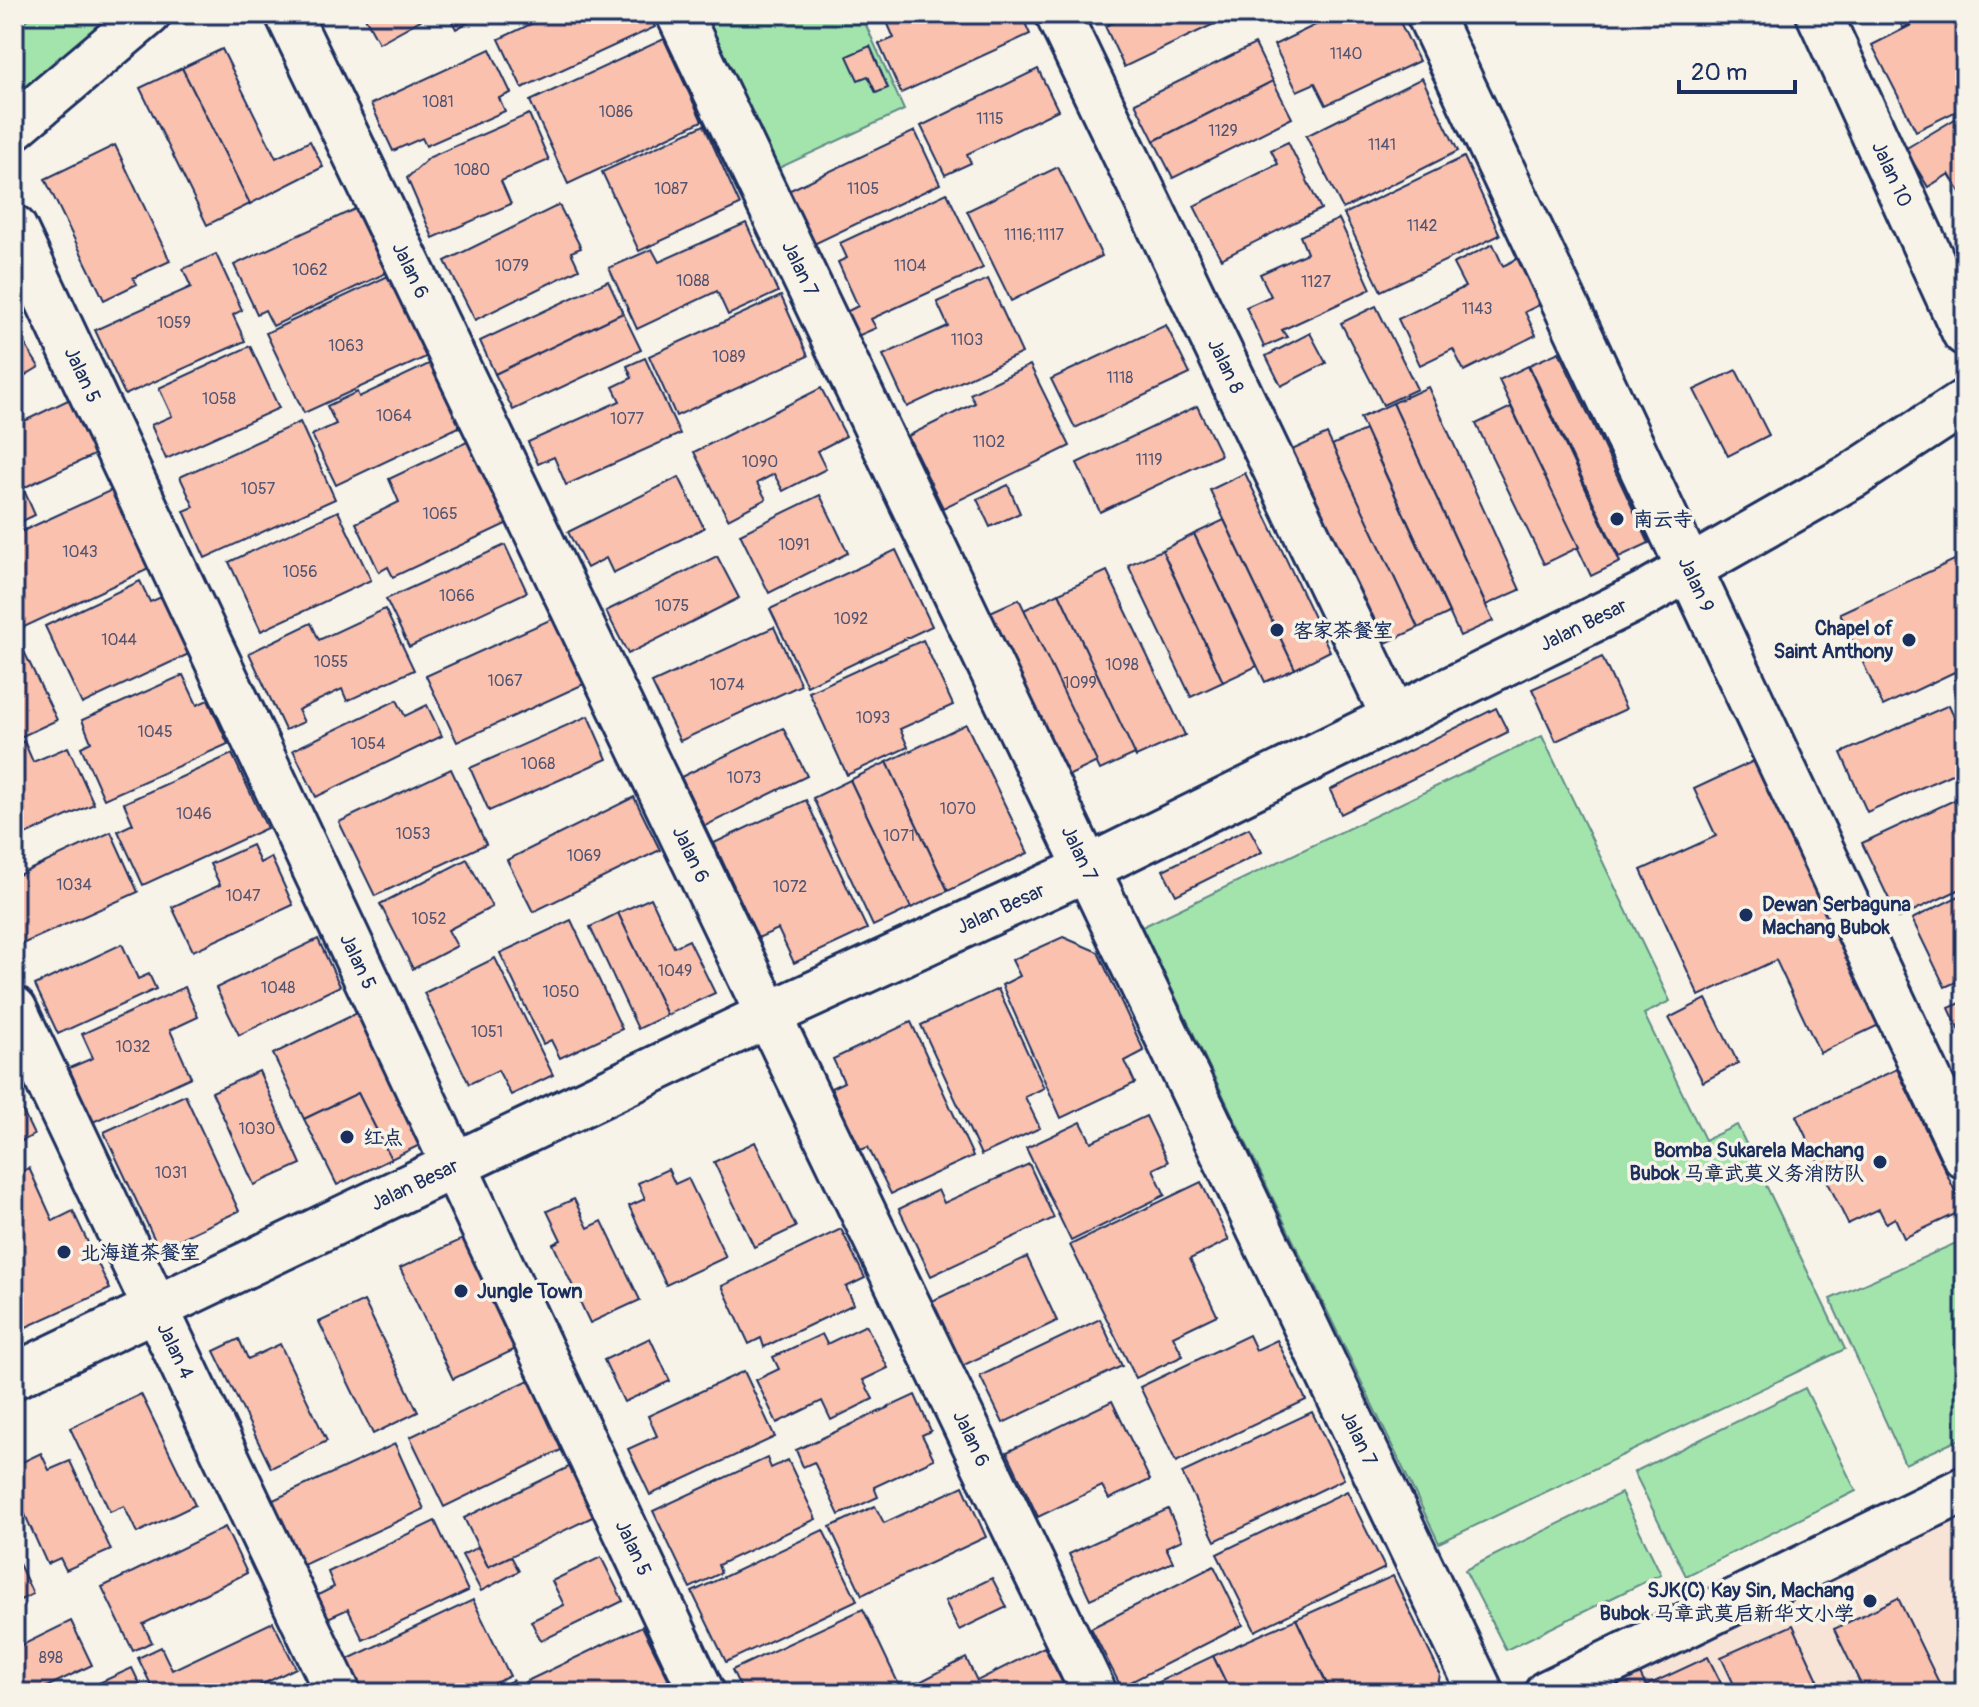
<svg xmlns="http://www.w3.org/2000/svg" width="1979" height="1707" viewBox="0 0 1979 1707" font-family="Pangolin,'LXGW WenKai TC',sans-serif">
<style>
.built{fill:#f8e4d7}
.green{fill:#a3e4ad;stroke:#5f8a86;stroke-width:2}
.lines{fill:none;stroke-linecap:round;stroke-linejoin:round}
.stream{stroke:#5c91b0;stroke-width:12}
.building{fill:#f9c1ae;stroke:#1b2f5e;stroke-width:2}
.minor-casing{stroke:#1b2f5e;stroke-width:50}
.secondary-casing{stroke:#1b2f5e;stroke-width:50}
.minor{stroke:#f7f3e8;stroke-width:44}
.secondary{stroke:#f7f3e8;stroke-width:44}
.poi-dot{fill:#1b2f5e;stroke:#f7f3e8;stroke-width:3}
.labels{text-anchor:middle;stroke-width:7;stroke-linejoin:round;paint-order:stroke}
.number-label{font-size:16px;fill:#525472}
.street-label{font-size:20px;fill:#1b2f5e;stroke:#f7f3e8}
.poi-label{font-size:20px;font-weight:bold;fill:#1b2f5e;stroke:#f7f3e8;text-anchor:start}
</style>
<rect width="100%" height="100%" fill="#f7f3e8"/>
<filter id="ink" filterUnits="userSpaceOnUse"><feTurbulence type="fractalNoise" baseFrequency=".0125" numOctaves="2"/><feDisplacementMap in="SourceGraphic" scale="16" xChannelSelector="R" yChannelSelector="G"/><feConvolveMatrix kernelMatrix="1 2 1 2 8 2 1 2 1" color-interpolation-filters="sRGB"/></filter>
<g filter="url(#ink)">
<path class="built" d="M1965,1509V1693H1584Z"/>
<g class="green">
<path d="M33,14H120L14,105V32Z"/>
<path d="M705,14H861L904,110L777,169Z"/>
<path d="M1542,736L1670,1001L1644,1014L1705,1140L1737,1125L1845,1349L1439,1543L1142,927Z"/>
<path d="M1965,1239V1437L1905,1464L1830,1299Z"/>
<path d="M1805,1388L1856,1491L1686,1576L1634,1472Z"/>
<path d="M1621,1493L1661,1574L1506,1650L1465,1570Z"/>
</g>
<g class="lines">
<path class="stream" d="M14,17L17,14"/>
</g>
<g class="building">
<path d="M363,14H422L424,18L379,43Z"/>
<path d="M448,14H484L456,29Z"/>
<path d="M552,14H649L655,27L522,88L499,39Z"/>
<path d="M1021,14L1030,34L901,93L879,44L894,38L884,15L887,14Z"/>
<path d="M1131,14H1212L1216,23L1124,67L1105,26Z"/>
<path d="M1246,14H1276L1251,26Z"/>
<path d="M1338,14H1396L1419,61L1326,105L1315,83L1297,91L1274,45Z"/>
<path d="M1895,14H1927L1903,28Z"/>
<path d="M1933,14H1965V107L1916,131L1872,45Z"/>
<path d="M664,39L702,121L568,184L530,101Z"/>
<path d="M1255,44L1273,81L1154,141L1135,103Z"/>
<path d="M870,46L888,88L876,93L868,76L858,80L847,56Z"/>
<path d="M222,49L276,158L310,141L323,167L250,204L182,68Z"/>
<path d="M490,49L511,93L499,98L505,111L426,146L422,138L393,151L371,104Z"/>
<path d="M182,68L250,204L207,225L140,88Z"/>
<path d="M1038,69L1058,110L967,154L971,163L945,175L921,126Z"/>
<path d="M1422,78L1458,151L1343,209L1306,136Z"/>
<path d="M1273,81L1292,118L1173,178L1154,141Z"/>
<path d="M1965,113V200L1949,174L1928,187L1905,149Z"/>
<path d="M529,114L549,160L501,181L511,204L433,238L407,178L430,157Z"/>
<path d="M704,125L740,205L639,251L602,172Z"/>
<path d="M915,131L940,184L812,245L786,192Z"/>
<path d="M1288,142L1321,209L1221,259L1194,206L1278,164L1271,150Z"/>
<path d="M115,145L170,261L133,278L137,284L104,300L45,179Z"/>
<path d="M1464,157L1500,235L1381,291L1344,214Z"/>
<path d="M1058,167L1102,256L1011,301L967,211Z"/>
<path d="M947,193L983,268L871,319L876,328L853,338L842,314L858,306L838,262L847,258L840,243Z"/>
<path d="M559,205L581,248L571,252L579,269L475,320L445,261Z"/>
<path d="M355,209L386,273L273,326L265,310L257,314L234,265Z"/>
<path d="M1339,219L1371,289L1282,330L1287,337L1264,347L1246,307L1271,296L1260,274L1307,253L1300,236Z"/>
<path d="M746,223L778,292L728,315L717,291L637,329L609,268L652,249L659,262Z"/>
<path d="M1493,244L1503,266L1518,258L1541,304L1525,312L1536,335L1464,371L1453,349L1420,365L1398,319L1465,287L1453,264Z"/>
<path d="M216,254L242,310L233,315L245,341L125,395L95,330L191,287L183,269Z"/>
<path d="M388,276L426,357L304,413L266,333Z"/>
<path d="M988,279L1022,353L907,407L883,355L948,326L937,302Z"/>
<path d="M608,281L623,313L495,374L480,341Z"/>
<path d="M781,296L808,356L676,416L649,356Z"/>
<path d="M1376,306L1417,389L1383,405L1341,323Z"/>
<path d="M623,313L641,350L513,410L495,374Z"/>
<path d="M1166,325L1190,374L1075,428L1051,379Z"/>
<path d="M14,327L39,367L14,382Z"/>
<path d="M1310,333L1326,363L1281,386L1266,356Z"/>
<path d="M250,346L279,408L166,459L151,425L172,416L159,388Z"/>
<path d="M1559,352L1649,543L1619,557L1529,365Z"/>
<path d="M645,358L680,434L566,485L554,457L538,464L528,442L620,401L613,387L632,378L627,366Z"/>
<path d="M431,363L461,426L336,485L312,435L336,424L327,406L357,392L359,397Z"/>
<path d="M1030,365L1070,446L943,508L908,436L975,403L970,394Z"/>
<path d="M1528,366L1620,562L1591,576L1499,380Z"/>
<path d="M1736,370L1769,435L1728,456L1694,390Z"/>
<path d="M1428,387L1520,590L1486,605L1393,403Z"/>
<path d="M821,388L846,436L817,451L826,469L783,491L774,474L757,483L766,499L728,519L694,452Z"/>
<path d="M70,399L96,454L23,488L35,515L14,525V426Z"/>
<path d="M1393,403L1493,621L1460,636L1360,418Z"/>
<path d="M1197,406L1221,455L1100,512L1077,463Z"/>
<path d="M1511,407L1579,547L1544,564L1476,424Z"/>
<path d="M300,422L335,499L205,558L184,511L194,507L180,477Z"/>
<path d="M1365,430L1449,613L1418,628L1332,445Z"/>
<path d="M1327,434L1418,628L1386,643L1372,614L1365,617L1301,480L1305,478L1292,450Z"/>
<path d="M469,441L508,523L393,577L388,567L379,572L356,523L399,502L389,479Z"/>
<path d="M1245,473L1330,651L1295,669L1210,490Z"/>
<path d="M679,477L704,528L613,573L606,558L587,568L568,532Z"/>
<path d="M1008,485L1020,513L990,527L977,499Z"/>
<path d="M116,488L153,567L22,628L14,611V535Z"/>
<path d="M820,495L848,553L769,593L740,534Z"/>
<path d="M338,511L371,580L261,631L229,562Z"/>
<path d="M1224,520L1295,669L1265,682L1194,534Z"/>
<path d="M1194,534L1257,666L1223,682L1162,550Z"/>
<path d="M505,545L527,592L409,647L386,599Z"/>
<path d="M896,550L932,626L807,686L770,609Z"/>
<path d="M1162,550L1223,682L1191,697L1128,565Z"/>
<path d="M1965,555V667L1883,706L1840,613Z"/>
<path d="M717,556L739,598L628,654L606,611Z"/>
<path d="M1107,571L1185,735L1136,757L1059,593Z"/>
<path d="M140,581L150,602L166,595L193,652L82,704L45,626Z"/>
<path d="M1059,593L1135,754L1100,770L1024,610Z"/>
<path d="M1019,599L1097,762L1066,777L988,613Z"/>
<path d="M385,609L414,670L347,701L342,689L298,710L304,722L285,730L249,653L311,623L319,640Z"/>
<path d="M554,618L584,684L457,742L426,676Z"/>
<path d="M774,627L801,685L680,741L652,683Z"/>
<path d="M923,640L953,705L900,729L908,747L847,775L809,692Z"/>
<path d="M19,641L57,720L14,740V643Z"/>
<path d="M1602,657L1626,709L1556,741L1532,689Z"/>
<path d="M183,675L197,705L208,700L228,744L104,799L81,747L91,742L82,720Z"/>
<path d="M397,700L405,716L427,705L442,736L316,797L293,750Z"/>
<path d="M1949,705L1965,740V768L1867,812L1841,753Z"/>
<path d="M1496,708L1508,732L1341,814L1330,790Z"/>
<path d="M588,716L607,759L489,811L470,768Z"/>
<path d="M966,724L1028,853L948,891L887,762Z"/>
<path d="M783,728L807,776L705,826L681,777Z"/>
<path d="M24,741L33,762L68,747L94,804L14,840V746Z"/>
<path d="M232,754L267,828L143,885L118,831L133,824L124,803Z"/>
<path d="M1758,759L1881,1024L1820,1053L1776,960L1699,996L1641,870L1716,836L1694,789Z"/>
<path d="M887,762L948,891L911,908L850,780Z"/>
<path d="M451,769L486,844L375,896L339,822Z"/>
<path d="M850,780L911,908L873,926L813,798Z"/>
<path d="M1965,795V887L1898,918L1862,843Z"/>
<path d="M634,797L660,850L533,912L507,860Z"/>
<path d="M806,800L867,929L794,963L778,929L758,938L714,843Z"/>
<path d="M1249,828L1262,852L1176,895L1163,870Z"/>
<path d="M111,832L138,892L20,945L14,931V877Z"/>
<path d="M252,845L260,863L271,857L293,905L193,951L172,907L220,885L210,864Z"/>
<path d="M467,859L492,907L448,930L457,946L413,969L380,904Z"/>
<path d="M1965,893V978L1945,987L1912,919Z"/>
<path d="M651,898L674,947L689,940L715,993L667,1015L618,913Z"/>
<path d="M618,913L667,1015L638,1029L590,927Z"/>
<path d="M571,920L622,1029L560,1058L551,1040L543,1044L500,953Z"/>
<path d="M1063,937L1098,952L1144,1051L1125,1061L1135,1083L1061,1118L1002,985L1020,976L1012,960Z"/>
<path d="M318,939L340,986L239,1035L216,988Z"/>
<path d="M122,944L138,979L149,974L156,989L58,1034L35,985Z"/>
<path d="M495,958L553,1075L511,1095L498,1070L469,1084L424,993Z"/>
<path d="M185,987L198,1017L170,1030L191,1077L93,1122L69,1068L93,1058L82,1034Z"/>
<path d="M998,989L1044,1088L1025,1097L1040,1128L981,1155L921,1025Z"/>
<path d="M1706,999L1738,1063L1703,1082L1669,1018Z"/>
<path d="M1965,1001V1043L1949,1008Z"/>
<path d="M359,1012L424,1143L391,1159L358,1093L304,1119L273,1054Z"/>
<path d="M911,1022L973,1156L891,1194L868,1147L861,1150L831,1088L844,1082L833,1059Z"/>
<path d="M1897,1069L1964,1210L1904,1238L1895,1218L1886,1223L1879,1209L1848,1224L1796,1116Z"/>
<path d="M259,1071L301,1164L254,1185L212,1092Z"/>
<path d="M14,1093L34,1135L14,1145Z"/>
<path d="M358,1093L391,1159L337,1185L304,1119Z"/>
<path d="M185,1095L239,1211L159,1249L104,1132Z"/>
<path d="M1146,1116L1168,1162L1153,1169L1165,1195L1071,1241L1026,1148L1081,1122L1091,1142Z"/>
<path d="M755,1142L796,1227L754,1247L714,1162Z"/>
<path d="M1029,1164L1054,1218L931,1276L899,1209L938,1190L944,1203Z"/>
<path d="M29,1168L53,1221L73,1211L110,1289L22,1329L14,1311V1175Z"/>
<path d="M668,1169L675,1184L688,1178L726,1257L666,1285L629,1206L645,1199L638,1183Z"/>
<path d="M1201,1182L1229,1240L1190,1259L1217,1315L1173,1336L1183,1356L1136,1378L1070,1245Z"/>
<path d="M574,1199L588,1228L602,1221L640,1300L590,1323L553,1244L561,1240L547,1211Z"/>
<path d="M841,1229L865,1278L846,1287L854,1304L764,1347L761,1338L749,1344L722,1286Z"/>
<path d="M467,1237L520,1347L453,1379L400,1268Z"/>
<path d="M1027,1257L1057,1321L962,1366L932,1301Z"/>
<path d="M364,1301L418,1412L373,1434L319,1322Z"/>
<path d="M1100,1319L1122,1366L1003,1423L980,1376Z"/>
<path d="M866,1325L888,1368L863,1380L873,1399L831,1420L822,1401L777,1423L756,1380L779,1369L773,1357L822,1334L827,1344Z"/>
<path d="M1249,1335L1256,1350L1277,1340L1306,1400L1176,1462L1140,1387Z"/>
<path d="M650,1338L670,1381L624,1402L604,1360Z"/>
<path d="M239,1339L248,1359L280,1344L327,1441L271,1468L214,1351Z"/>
<path d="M744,1371L775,1437L650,1495L628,1449L657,1436L648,1416Z"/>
<path d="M531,1379L565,1448L444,1507L410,1437Z"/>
<path d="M141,1394L195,1505L137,1533L124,1506L110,1512L70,1428Z"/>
<path d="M915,1395L931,1431L922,1435L934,1459L874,1487L878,1497L839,1515L814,1462L803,1467L796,1450Z"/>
<path d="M1112,1401L1150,1480L1109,1499L1102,1486L1038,1517L1007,1452Z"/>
<path d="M1312,1412L1344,1479L1215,1541L1182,1473Z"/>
<path d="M395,1444L424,1509L301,1566L271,1501Z"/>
<path d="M41,1453L49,1470L70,1461L111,1550L66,1570L60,1558L47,1564L14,1490V1466Z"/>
<path d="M767,1458L771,1468L788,1460L816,1519L718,1565L721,1573L690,1588L653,1511Z"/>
<path d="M579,1462L603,1512L488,1567L464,1518Z"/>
<path d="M963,1486L986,1537L862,1595L830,1527L875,1506L884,1523Z"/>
<path d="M1347,1491L1385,1568L1255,1631L1217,1554Z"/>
<path d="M1168,1509L1182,1540L1166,1547L1173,1562L1090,1599L1069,1554Z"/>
<path d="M435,1521L468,1591L363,1640L348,1609L328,1618L316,1596L334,1587L328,1572Z"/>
<path d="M225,1527L247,1573L143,1624L152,1642L133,1651L102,1587Z"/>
<path d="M823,1530L857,1600L726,1662L692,1592Z"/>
<path d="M478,1547L488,1567L511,1556L519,1571L481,1591L462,1555Z"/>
<path d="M14,1553L33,1594L14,1603Z"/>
<path d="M601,1557L623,1601L541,1641L531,1621L564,1605L552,1581Z"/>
<path d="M1214,1566L1243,1625L1121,1687L1091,1628Z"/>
<path d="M1393,1576L1440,1674L1437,1693H1331L1296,1619Z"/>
<path d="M992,1578L1007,1607L959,1630L945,1601Z"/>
<path d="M1898,1598L1944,1693H1865L1834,1629Z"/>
<path d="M473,1600L510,1676L474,1693H362L346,1660Z"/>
<path d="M863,1609L900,1687L886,1693H743L732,1670Z"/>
<path d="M1296,1619L1331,1693H1231L1213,1656Z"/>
<path d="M71,1621L92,1665L34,1693H14V1649Z"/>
<path d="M273,1622L296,1668L244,1693H155L138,1658L161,1647L172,1670Z"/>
<path d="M1793,1625L1824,1693H1738L1721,1657Z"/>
<path d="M642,1626L669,1680L643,1693H531L525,1682Z"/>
<path d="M1044,1647L1068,1693H911L908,1688L966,1658L977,1681Z"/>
<path d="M1213,1656L1231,1693H1135Z"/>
<path d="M1708,1657L1726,1693H1620L1614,1679L1637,1668L1646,1686Z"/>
<path d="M132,1668L144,1693H77Z"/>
<path d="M513,1680L519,1693H486Z"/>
</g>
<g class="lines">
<g class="minor-casing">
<g id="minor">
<path id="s1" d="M288,14L1094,1693"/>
<path id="s2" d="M679,14L1481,1693"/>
<path id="s3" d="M1058,14L1394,717"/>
<path id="s4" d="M1429,14L1965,1156"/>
<path id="s5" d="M1819,14L1965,333"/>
<path d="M14,127L148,14"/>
<path id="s6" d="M14,228L702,1693"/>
<path id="s7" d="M14,1009L338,1693"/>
<path d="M1547,1693L1965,1489"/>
</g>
</g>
<g class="secondary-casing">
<g id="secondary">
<path id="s8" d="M14,1376L768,1015L1086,869L1643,595L1852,476L1965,402"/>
</g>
</g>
<use href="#minor" class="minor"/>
<use href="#secondary" class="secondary"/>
</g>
</g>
<g class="poi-dot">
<circle cx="1617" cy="519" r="8"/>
<circle cx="1277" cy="630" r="8"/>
<circle cx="1909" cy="640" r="8"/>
<circle cx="1746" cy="915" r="8"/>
<circle cx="347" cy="1137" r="8"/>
<circle cx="1880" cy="1162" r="8"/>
<circle cx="64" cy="1252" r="8"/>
<circle cx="461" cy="1291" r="8"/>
<circle cx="1870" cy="1601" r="8"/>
</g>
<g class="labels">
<g class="number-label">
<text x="1346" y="59">1140</text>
<text x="438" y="107">1081</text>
<text x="616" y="117">1086</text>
<text x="990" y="124">1115</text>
<text x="1223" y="136">1129</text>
<text x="1382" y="150">1141</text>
<text x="472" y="175">1080</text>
<text x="671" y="194">1087</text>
<text x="863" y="194">1105</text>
<text x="1422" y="231">1142</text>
<text x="1034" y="240">1116;1117</text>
<text x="512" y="271">1079</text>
<text x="910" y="271">1104</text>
<text x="310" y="275">1062</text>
<text x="693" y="286">1088</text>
<text x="1316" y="287">1127</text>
<text x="1477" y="314">1143</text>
<text x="174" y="328">1059</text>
<text x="967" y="345">1103</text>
<text x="346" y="351">1063</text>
<text x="729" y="362">1089</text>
<text x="1120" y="383">1118</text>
<text x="219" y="404">1058</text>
<text x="394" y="421">1064</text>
<text x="627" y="424">1077</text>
<text x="989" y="447">1102</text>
<text x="1149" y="465">1119</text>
<text x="760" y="467">1090</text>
<text x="258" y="494">1057</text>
<text x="440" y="519">1065</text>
<text x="794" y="550">1091</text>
<text x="80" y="557">1043</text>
<text x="300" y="577">1056</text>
<text x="457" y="601">1066</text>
<text x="672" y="611">1075</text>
<text x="851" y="624">1092</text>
<text x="119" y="645">1044</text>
<text x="331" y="667">1055</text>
<text x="1122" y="670">1098</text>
<text x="505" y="686">1067</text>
<text x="1080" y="688">1099</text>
<text x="727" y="690">1074</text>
<text x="873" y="723">1093</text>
<text x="155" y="737">1045</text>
<text x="368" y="749">1054</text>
<text x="538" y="769">1068</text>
<text x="744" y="783">1073</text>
<text x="958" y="814">1070</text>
<text x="194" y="819">1046</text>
<text x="413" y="839">1053</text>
<text x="899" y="841">1071</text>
<text x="584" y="861">1069</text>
<text x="74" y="890">1034</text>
<text x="790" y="892">1072</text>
<text x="243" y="901">1047</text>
<text x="429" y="924">1052</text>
<text x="675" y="976">1049</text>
<text x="278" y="993">1048</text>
<text x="561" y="997">1050</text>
<text x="487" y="1037">1051</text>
<text x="133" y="1052">1032</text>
<text x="257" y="1134">1030</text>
<text x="171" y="1178">1031</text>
<text x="51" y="1663">898</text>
</g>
<g class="street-label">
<text dy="7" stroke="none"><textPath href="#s5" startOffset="176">Jalan 10</textPath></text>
<text dy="7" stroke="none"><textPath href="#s1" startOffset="284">Jalan 6</textPath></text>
<text dy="7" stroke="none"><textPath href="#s2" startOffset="282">Jalan 7</textPath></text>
<text dy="7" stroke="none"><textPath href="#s3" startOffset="390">Jalan 8</textPath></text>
<text dy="7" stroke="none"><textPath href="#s6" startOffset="162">Jalan 5</textPath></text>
<text dy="7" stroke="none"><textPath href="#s4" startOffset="630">Jalan 9</textPath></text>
<text dy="7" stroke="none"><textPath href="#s8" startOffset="1740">Jalan Besar</textPath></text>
<text dy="7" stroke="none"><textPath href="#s1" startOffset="932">Jalan 6</textPath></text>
<text dy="7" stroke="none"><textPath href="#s2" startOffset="930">Jalan 7</textPath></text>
<text dy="7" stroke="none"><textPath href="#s8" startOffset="1092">Jalan Besar</textPath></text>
<text dy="7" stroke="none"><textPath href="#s6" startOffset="810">Jalan 5</textPath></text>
<text dy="7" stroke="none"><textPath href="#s8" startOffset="444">Jalan Besar</textPath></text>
<text dy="7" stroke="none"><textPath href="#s7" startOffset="378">Jalan 4</textPath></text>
<text dy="7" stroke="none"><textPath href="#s1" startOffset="1580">Jalan 6</textPath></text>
<text dy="7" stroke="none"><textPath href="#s2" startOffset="1578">Jalan 7</textPath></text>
<text dy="7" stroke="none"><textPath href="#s6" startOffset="1458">Jalan 5</textPath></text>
</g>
<g class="poi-label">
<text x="1633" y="526">南云寺</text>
<text x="1893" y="635" text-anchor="end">Chapel of<tspan x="1893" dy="23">Saint Anthony</tspan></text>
<text x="1293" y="637">客家茶餐室</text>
<text x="1762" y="911">Dewan Serbaguna<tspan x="1762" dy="23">Machang Bubok</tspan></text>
<text x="363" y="1144">红点</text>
<text x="1864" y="1157" text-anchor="end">Bomba Sukarela Machang<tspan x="1864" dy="23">Bubok 马章武莫义务消防队</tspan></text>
<text x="80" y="1259">北海道茶餐室</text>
<text x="477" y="1298">Jungle Town</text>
<text x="1854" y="1597" text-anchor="end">SJK(C) Kay Sin, Machang<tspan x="1854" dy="23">Bubok 马章武莫启新华文小学</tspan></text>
</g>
</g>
<rect width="1979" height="1707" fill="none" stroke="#f7f3e8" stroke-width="48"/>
<rect x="24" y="24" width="1931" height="1659" fill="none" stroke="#1b2f5e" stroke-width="3" filter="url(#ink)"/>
<path d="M1679 80v12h116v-12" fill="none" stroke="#1b2f5e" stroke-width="4"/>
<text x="1691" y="80" font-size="24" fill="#1b2f5e" stroke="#f7f3e8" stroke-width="6" paint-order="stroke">20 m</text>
</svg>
